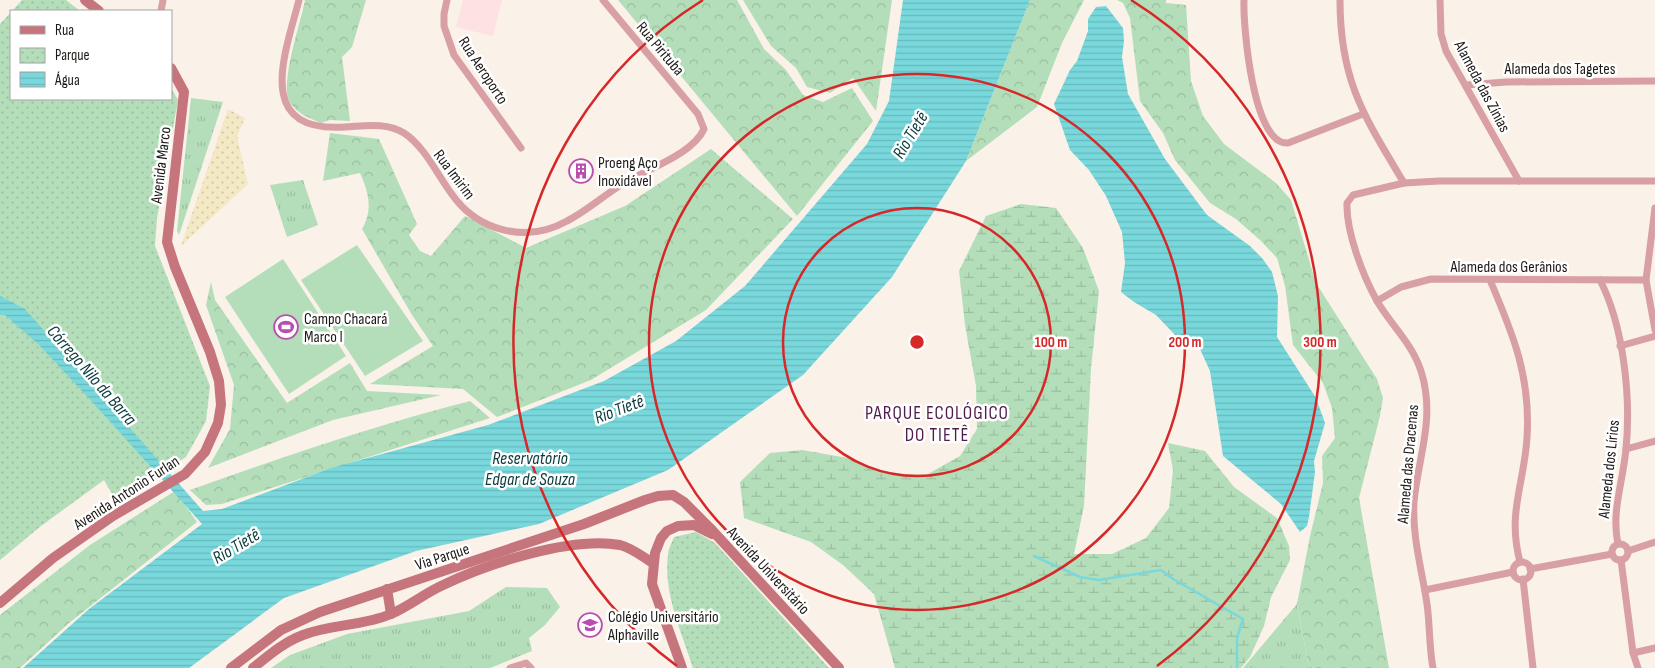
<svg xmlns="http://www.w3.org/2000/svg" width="1655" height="668" viewBox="0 0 1655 668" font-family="'Sofia Sans Condensed',sans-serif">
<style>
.industrial{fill:#fde1e3}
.grass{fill:url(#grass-tufts)}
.forest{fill:url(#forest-crowns)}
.wetland{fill:url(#wetland-marsh)}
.sand{fill:url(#sand-dots)}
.park{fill:url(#park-dots)}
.pitch{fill:#b4deba}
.water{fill:url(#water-rules)}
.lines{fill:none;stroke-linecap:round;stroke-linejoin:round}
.stream{stroke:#78d8dc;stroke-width:2.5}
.minor{stroke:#d89fa4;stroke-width:7}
.secondary{stroke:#c6757d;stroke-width:10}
.ring{fill:none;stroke:#d62828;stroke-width:2.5}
.labels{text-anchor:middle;stroke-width:5;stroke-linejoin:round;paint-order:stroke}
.street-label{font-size:16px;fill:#1c1916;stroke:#fff}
.poi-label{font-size:16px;fill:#1c1916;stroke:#fff;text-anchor:start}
.water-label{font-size:18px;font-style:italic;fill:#0a3a3b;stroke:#fff}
.quarter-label{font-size:19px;letter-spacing:1px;fill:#4f1d4c;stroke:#fff}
.centre{fill:#d62828;stroke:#fff;stroke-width:2.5}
.ring-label{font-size:15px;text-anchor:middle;font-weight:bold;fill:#d62828;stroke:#fff;stroke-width:5;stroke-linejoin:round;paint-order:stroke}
</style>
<defs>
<pattern id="grass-tufts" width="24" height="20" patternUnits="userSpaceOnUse" patternTransform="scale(1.25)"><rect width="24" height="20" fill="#b4deba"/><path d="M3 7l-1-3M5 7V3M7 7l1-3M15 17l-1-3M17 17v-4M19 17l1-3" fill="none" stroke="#9abe9f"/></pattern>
<pattern id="forest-crowns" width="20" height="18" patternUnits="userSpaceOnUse" patternTransform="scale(1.25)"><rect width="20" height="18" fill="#b4deba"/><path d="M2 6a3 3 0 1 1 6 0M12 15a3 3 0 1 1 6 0" fill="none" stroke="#9abe9f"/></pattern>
<pattern id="wetland-marsh" width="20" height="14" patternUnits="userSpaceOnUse" patternTransform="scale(1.25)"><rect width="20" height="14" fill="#b4deba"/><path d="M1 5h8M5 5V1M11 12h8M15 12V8" fill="none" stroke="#9abe9f"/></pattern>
<pattern id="sand-dots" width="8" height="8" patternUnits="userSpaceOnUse" patternTransform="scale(1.25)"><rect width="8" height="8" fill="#f3e9c4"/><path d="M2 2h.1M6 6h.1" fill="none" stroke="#d0c7a8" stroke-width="1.8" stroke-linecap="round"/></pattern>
<pattern id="park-dots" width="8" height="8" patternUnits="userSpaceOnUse" patternTransform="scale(1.25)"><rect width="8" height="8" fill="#b4deba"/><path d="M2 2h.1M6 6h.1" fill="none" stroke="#9abe9f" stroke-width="1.8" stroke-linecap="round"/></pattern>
<pattern id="water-rules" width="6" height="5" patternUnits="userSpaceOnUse" patternTransform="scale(1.25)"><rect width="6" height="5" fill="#78d8dc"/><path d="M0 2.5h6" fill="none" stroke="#67b9bc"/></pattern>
</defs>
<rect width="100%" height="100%" fill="#faf1e8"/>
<path class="industrial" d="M463,0H502L493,36L456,27Z"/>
<g class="grass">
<path d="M191,98L223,102L179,235L177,231Z"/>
<path d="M303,180L318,225L287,237L270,185Z"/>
<path d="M506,587L547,588L560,607L545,625L529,638L532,651L490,668H271L290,655L347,634L469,611Z"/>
<path d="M1297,604L1308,663L1313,668H1243Z"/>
</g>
<g class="forest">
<path d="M305,0H366L352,47L342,57L350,121L330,120L321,123C309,118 297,114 290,102C279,85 301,22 305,0Z"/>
<path d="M618,0H737L764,49L786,70L803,95L823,102L852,88L873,121L797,216Z"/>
<path d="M743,0H892L876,111L853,78L830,93L807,87L796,68L771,46Z"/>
<path d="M1030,0H1084L1062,43L1037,107L966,161Z"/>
<path d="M1117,0H1166V3L1186,5L1191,81L1203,116L1224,144L1276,183L1291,200L1316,283L1377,379L1383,398L1380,416L1359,498L1389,668H1313L1308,663L1297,604L1310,536L1323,483L1322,456L1335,438L1332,408L1323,383L1293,345L1285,286L1277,258L1261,241L1236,219L1210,203L1175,160L1163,133L1140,101L1130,18L1123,3Z"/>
<path d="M330,133L379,139L417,224L409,235L420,251L431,256L465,216L526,248L625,206L711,149L793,219L706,310L591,380L497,417L463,389L370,384L433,346L412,315L362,229C373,210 369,193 360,173L323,181Z"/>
<path d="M211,282L215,300L287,403L350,363L367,391L441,395L333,420L208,468L230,429L234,385L206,305Z"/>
<path d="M470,401L490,418L222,504L206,505L190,490C283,457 375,425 470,401Z"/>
<path d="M175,491L197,522L69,623L20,668H0V615L90,545Z"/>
</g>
<path class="wetland" d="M1021,204L1056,208L1083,248L1099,291L1091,369L1084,506L1074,554H1112L1146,538L1169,508L1173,470L1168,443L1205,451L1234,487L1277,518L1289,546L1290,560L1271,597L1264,626L1250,657L1241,668H895L874,594L843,565L811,542L744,518L740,482L770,453L802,450L848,458L886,473L926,475L960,456L977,429L976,386L965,325L959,271L986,216Z"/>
<path class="sand" d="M228,109L245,118L237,136L248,184L181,246Z"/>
<g class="park">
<path d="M22,0H66L80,11H12Z"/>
<path d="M11,12V99H171V88L178,100L157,218L155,246L210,386L206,421L186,457L116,501L104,480L41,526L0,560V24Z"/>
<path d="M696,532L715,543L829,668H693C682,633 663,593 668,555C668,549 672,543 674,537Z"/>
</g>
<g class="pitch">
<path d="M357,245L423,341L365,376L301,280Z"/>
<path d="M283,259L346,356L289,394L225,297Z"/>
</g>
<g class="water">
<path d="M903,0H1030L966,161L892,277L803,375L668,470L539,524L416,551L284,598L189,668H23L89,609L202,524L96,406L39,345L5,315H0V296L25,309L203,511L222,509L331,468L488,425L604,381L676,341L745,286L867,144L889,101Z"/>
<path d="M1106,6L1123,28L1124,41L1122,57L1128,94L1165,159L1207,215L1250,246L1262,258L1272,272L1278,296L1277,337L1316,398L1325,423L1314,461L1315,472L1309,517L1307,526L1300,532L1281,504L1223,456L1210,371L1200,349L1194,343L1176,336L1156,315L1134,302L1121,292L1125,263L1122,232L1106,196L1089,170L1070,150L1054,104L1070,70L1077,61L1088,31V19L1096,7Z"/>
</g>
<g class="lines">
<path class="stream" d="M1034,556L1080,577L1099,580L1161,570L1173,579L1243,619L1237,638V668"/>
<g class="minor">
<path d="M299,0C285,54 253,133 345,127C365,126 386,122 404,133C424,146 437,174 451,193C477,231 526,244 567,221C587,211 604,195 624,183C647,169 693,154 704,129L698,114L603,0"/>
<path d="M447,0L444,14V26L454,55L521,148"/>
<path d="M1244,0C1243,26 1253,146 1288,143L1363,114"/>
<path d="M1340,0C1340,81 1364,116 1404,183"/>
<path d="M1440,0L1441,34L1446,51L1519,181"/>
<path d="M161,11L163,0"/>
<path d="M1466,85L1506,82L1655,81"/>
<path d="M1655,208L1646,280L1655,330"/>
<path d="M1490,280C1513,334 1531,377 1527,438C1524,485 1507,513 1520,562"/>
<path d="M1600,280C1624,327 1631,398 1626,449C1623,482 1611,512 1618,544"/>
<path d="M1377,301L1401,287L1431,279L1646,280"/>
<path d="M1620,346L1655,336"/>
<path d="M1626,449L1655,441"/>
<circle cx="1620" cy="552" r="8"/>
<path d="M1628,551L1655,542"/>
<path d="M1621,560L1633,653L1638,668"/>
<circle cx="1522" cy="571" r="9"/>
<path d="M1530,569L1612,554"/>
<path d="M1523,579L1533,668"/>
<path d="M1425,590L1513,572"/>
<path d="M1633,653L1655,648"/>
<path d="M510,668L526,663L531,668"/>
<path d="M1433,668C1429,647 1430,625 1427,604C1422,570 1412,537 1414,502C1418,457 1436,418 1421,371C1412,343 1391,325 1377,301C1363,276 1346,232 1347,203L1353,195L1404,183L1439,181H1655"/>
</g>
<g class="secondary">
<path d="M85,0L99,11"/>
<path d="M387,589L391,614"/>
<path d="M0,603L53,558L113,516L185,474L205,452L218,423L221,405L219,381L210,352L175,267L167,242L184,92L171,68"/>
<path d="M231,668L281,630L320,612L584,524L645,500L658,496L673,495L684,502L710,528L839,668"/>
<path d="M253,668C268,656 284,642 303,635C332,624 363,626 391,614C409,606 424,594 441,586C486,564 571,536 620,545C632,548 643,557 653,563"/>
<path d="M682,668L652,584L655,553L661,538L667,531L678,526L694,525L712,534"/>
</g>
</g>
<g class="ring">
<circle cx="917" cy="342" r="134"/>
<circle cx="917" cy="342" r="268"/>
<path d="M677 666A403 403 0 0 1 703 0M1131 0A403 403 0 0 1 1157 666"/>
</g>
<defs>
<g id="building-ring" transform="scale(1.25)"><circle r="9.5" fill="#fff" stroke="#b74eb0" stroke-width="1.5"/><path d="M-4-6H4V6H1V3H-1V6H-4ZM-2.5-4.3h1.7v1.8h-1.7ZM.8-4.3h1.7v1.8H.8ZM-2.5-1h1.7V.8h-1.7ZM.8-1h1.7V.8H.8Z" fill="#b74eb0"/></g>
<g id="stadium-ring" transform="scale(1.25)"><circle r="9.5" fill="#fff" stroke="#b74eb0" stroke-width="1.5"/><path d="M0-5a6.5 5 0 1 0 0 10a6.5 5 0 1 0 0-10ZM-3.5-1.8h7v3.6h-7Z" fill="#b74eb0"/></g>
<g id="school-ring" transform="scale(1.25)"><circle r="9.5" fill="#fff" stroke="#b74eb0" stroke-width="1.5"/><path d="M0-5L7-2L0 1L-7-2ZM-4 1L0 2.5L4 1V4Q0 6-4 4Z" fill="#b74eb0"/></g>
</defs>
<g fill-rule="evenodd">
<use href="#building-ring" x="581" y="171"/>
<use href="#stadium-ring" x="286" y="327"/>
<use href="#school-ring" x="590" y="625"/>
</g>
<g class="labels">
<g class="street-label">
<text transform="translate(661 48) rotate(50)" y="6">Rua Pirituba</text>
<text x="1560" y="74">Alameda dos Tagetes</text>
<text transform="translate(484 70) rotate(57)" y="6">Rua Aeroporto</text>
<text transform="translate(1483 86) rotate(62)" y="6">Alameda das Zínias</text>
<text transform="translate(160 165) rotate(-83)" y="6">Avenida Marco</text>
<text transform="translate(455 174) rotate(53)" y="6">Rua Imirim</text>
<text x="1509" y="272">Alameda dos Gerânios</text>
<text transform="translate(1407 464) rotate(-85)" y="6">Alameda das Dracenas</text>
<text transform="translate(1608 469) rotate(-84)" y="6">Alameda dos Lírios</text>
<text transform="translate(126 492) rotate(-33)" y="6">Avenida Antonio Furlan</text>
<text transform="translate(442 556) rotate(-18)" y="6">Via Parque</text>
<text transform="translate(769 570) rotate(47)" y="6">Avenida Universitário</text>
</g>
<g class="poi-label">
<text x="598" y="168">Proeng Aço<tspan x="598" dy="18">Inoxidável</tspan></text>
<text x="304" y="324">Campo Chacará<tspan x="304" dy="18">Marco I</tspan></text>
<text x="608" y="622">Colégio Universitário<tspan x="608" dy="18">Alphaville</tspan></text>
</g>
<g class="water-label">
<text transform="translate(910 135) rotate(-59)" y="6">Rio Tietê</text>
<text transform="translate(92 375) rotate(49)" y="6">Córrego Nilo da Barra</text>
<text transform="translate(619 409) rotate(-21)" y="6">Rio Tietê</text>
<text x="530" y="464">Reservatório<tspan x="530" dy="21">Edgar de Souza</tspan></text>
<text transform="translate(236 546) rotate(-31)" y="6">Rio Tietê</text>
</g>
<g class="quarter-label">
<text x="937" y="419">PARQUE ECOLÓGICO<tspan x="937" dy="22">DO TIETÊ</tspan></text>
</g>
</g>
<circle cx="917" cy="342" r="8" class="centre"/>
<g class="ring-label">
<text x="1051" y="347">100 m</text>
<text x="1185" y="347">200 m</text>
<text x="1320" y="347">300 m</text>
</g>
<rect x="10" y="10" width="162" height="90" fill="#ffffff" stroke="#a4a3a2"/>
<rect x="20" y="26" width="25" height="8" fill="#c6757d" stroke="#a4a3a2"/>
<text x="55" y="35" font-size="15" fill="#1c1916">Rua</text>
<rect x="20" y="48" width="25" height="15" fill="url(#park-dots)" stroke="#a4a3a2"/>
<text x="55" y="60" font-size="15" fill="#1c1916">Parque</text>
<rect x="20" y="72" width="25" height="15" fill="url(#water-rules)" stroke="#a4a3a2"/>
<text x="55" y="85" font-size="15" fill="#1c1916">Água</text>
</svg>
